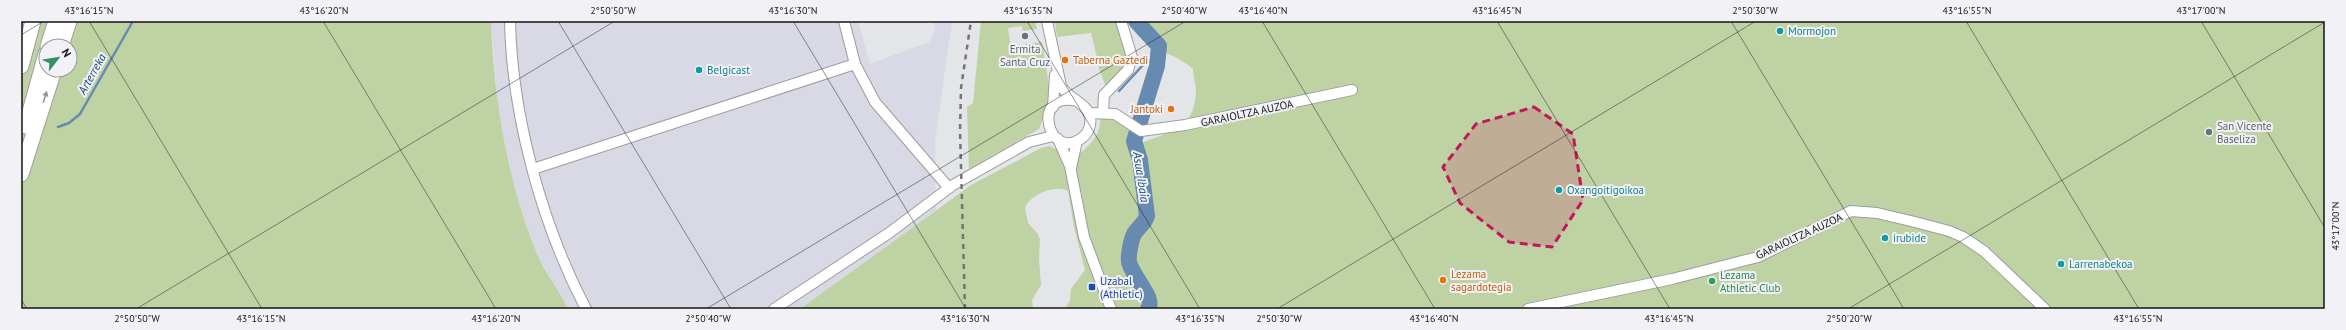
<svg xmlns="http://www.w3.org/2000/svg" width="2346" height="330" viewBox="0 0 2346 330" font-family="'PT Sans',sans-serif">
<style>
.built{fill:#d8d9e4}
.green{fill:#bfd2a4;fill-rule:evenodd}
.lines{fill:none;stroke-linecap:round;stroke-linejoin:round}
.stream{stroke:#678bb0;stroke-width:2.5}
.river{stroke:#678bb0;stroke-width:16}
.minor-casing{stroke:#9c9da0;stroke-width:12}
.highway-casing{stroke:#9c9da0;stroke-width:17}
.minor{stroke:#fff;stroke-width:10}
.highway{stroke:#fff;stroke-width:15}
.rail{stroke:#747477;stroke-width:2.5;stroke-dasharray:5 5;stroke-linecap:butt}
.oneway{fill:#959596}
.marked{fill:#c2185b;fill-opacity:0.2;stroke:#c2185b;stroke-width:3;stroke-dasharray:8 5;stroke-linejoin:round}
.ticks{fill:none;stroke:#141416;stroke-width:1;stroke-opacity:0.45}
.culture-dot{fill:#0f9aa8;stroke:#f2f2f6;stroke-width:1.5}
.worship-dot{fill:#6b7280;stroke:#f2f2f6;stroke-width:1.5}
.food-dot{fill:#e8710a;stroke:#f2f2f6;stroke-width:1.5}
.leisure-dot{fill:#2e9e5b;stroke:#f2f2f6;stroke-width:1.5}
.transit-dot{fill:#1a4fb4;stroke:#f2f2f6;stroke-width:1.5}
.labels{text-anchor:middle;stroke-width:4;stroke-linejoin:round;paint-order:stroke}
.culture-label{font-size:11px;fill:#0d838f;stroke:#f2f2f6;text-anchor:start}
.worship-label{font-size:11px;fill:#5b616d;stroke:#f2f2f6}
.food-label{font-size:11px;fill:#c56008;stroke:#f2f2f6;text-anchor:start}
.street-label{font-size:11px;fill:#141416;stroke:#f2f2f6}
.leisure-label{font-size:11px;fill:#27864d;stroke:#f2f2f6;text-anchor:start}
.transit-label{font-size:11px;fill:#164399;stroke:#f2f2f6;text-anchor:start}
.water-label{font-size:12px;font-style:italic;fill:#114778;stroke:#f2f2f6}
.neatline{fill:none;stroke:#141416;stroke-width:1.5}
.ticks-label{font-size:10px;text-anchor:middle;fill:#141416}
</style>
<rect width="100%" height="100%" fill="#e4e5e9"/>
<path class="built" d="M491,21H858L870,64L929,42L935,30L933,21H952L935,142L936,210L800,309H568L537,255L520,207L508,166L498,112Z"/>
<g class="green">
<path d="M21,21H491C494,102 507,180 537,254C545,273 559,290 568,309H21ZM46,46H70V70H46Z"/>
<path d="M981,21H1035L1037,29L1023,31L1022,26L1008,28L1011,49L1026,48L1025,44L1042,42L1051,98L1039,129L969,169L967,107L973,103Z"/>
<path d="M1055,21H1118C1129,51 1134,65 1106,87L1095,58L1097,57L1091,33L1057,37Z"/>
<path d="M1136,21H2325V309H1065L1070,301L1071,289L1085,270L1074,227L1068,191C1056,184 1029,195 1025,208L1028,223L1038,234L1040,240L1039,259L1041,285L1032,300L1033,309H800L971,185L1041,148L1050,146L1074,159C1087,147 1101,137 1100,119C1120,118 1131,126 1134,146C1167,131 1196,133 1196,88C1195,82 1193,76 1193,69C1169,47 1152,59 1136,21Z"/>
</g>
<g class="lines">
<g class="stream">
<path d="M1119,91L1143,65L1158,58"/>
<path d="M58,127L69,123L80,114L133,21"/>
</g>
<path class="river" d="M1136,21L1159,46L1157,66L1134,141L1140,160L1147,216C1144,225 1138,227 1134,234C1131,240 1128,256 1129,262C1132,276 1156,299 1148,309"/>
<g class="minor-casing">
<g id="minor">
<path d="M510,21C512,116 542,225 586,309"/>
<path d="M844,21L855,64L875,102L949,188"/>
<path d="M1047,21L1061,86C1069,101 1094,104 1090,125C1089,130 1086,135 1082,138C1049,163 1029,90 1077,101"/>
<path d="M1053,107L1055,75"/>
<path d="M1103,112L1104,95L1128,70L1132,57L1121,21"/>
<path d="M1089,113L1115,114L1141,131L1185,125L1352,90"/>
<path d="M1058,139L1070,166L1084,237L1111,309"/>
<path d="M1071,168L1077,141"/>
<path d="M533,169L855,64"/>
<path d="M774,309L889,233L953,185L1029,142L1053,136"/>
<path d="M1528,309L1672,279L1758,257L1851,211L1877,213L1915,222L1949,231L1963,237L1985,252L2045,309"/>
</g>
</g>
<g class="highway-casing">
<g id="highway">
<path d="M48,46L56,21"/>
<path d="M61,46L69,21"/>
<path d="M21,66L33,21"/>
<path d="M26,126L46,54"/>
<path d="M21,174L54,70"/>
</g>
</g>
<use href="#minor" class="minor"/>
<use href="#highway" class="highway"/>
<path class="rail" d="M965,309L960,131L961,88L971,21"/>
</g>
<defs><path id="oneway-solid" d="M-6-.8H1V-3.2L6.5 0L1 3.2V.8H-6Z"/></defs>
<use class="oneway" href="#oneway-solid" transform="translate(45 97) rotate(-72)"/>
<path class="marked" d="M1534,107L1573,134L1583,200L1552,247L1509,242L1460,203L1443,167L1476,124Z"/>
<path class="ticks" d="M89,21L262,309M323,21L496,309M558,21L731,309M793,21L966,309M1027,21L1200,309M1262,21L1435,309M1497,21L1670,309M1731,21L1904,309M1966,21L2139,309M2201,21L2325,228M21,35L44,21M21,299L27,309M136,309L615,21M706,309L1186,21M1277,309L1756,21M1848,309L2325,22"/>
<g class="culture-dot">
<circle cx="1780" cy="31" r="4"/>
<circle cx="699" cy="70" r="4"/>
<circle cx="1559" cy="190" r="4"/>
<circle cx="1885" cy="238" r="4"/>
<circle cx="2061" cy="264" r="4"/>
</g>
<g class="worship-dot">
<circle cx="1025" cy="36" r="4"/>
<circle cx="2209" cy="132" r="4"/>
</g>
<g class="food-dot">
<circle cx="1065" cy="60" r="4"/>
<circle cx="1171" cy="109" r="4"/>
<circle cx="1443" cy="280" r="4"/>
</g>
<circle class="leisure-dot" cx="1712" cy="281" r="4"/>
<rect class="transit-dot" x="1088" y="283" width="8" height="8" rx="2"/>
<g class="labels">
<g class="culture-label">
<text x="1788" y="35">Mormojon</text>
<text x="707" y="74">Belgicast</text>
<text x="1567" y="194">Oxangoitigoikoa</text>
<text x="1893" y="242">irubide</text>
<text x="2069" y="268">Larrenabekoa</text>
</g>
<g class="worship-label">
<text x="1025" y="53">Ermita<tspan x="1025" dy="13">Santa Cruz</tspan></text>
<text x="2217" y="130" text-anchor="start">San Vicente<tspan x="2217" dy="13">Baseliza</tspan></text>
</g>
<g class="food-label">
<text x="1073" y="64">Taberna Gaztedi</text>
<text x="1163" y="113" text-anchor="end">Jantoki</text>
<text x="1451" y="278">Lezama<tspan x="1451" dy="13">sagardotegia</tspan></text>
</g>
<g class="street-label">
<text transform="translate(1247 113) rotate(-12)" y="4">GARAIOLTZA AUZOA</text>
<text transform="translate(1799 236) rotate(-25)" y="4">GARAIOLTZA AUZOA</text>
</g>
<g class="leisure-label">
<text x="1720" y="279">Lezama<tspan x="1720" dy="13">Athletic Club</tspan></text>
</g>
<g class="transit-label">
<text x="1100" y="285">Uzabal<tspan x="1100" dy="13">(Athletic)</tspan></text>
</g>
<g class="water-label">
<text transform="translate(92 74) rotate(-61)" y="4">Arterreka</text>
<text transform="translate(1141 177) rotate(81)" y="4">Asua Ibaia</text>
</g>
</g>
<rect width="2346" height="330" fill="none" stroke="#f2f2f6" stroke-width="44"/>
<g transform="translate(58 58) rotate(59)"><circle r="19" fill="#f2f2f6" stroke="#99999c"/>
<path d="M0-3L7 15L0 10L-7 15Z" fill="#369066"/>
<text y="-6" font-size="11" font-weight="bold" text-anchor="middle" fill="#141416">N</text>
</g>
<rect x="22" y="22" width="2302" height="286" class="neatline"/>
<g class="ticks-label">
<text x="89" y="14">43°16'15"N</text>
<text x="324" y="14">43°16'20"N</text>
<text x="613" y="14">2°50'50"W</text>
<text x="793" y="14">43°16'30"N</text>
<text x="1028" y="14">43°16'35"N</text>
<text x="1184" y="14">2°50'40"W</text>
<text x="1263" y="14">43°16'40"N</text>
<text x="1497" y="14">43°16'45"N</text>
<text x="1755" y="14">2°50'30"W</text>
<text x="1967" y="14">43°16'55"N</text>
<text x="2201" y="14">43°17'00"N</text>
<text transform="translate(2335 226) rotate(-90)" y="4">43°17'00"N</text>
<text x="137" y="322">2°50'50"W</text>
<text x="261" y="322">43°16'15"N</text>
<text x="496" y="322">43°16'20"N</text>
<text x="708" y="322">2°50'40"W</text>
<text x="965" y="322">43°16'30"N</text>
<text x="1200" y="322">43°16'35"N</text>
<text x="1279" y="322">2°50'30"W</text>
<text x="1434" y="322">43°16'40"N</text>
<text x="1669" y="322">43°16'45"N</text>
<text x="1849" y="322">2°50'20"W</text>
<text x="2138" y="322">43°16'55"N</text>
</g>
</svg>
